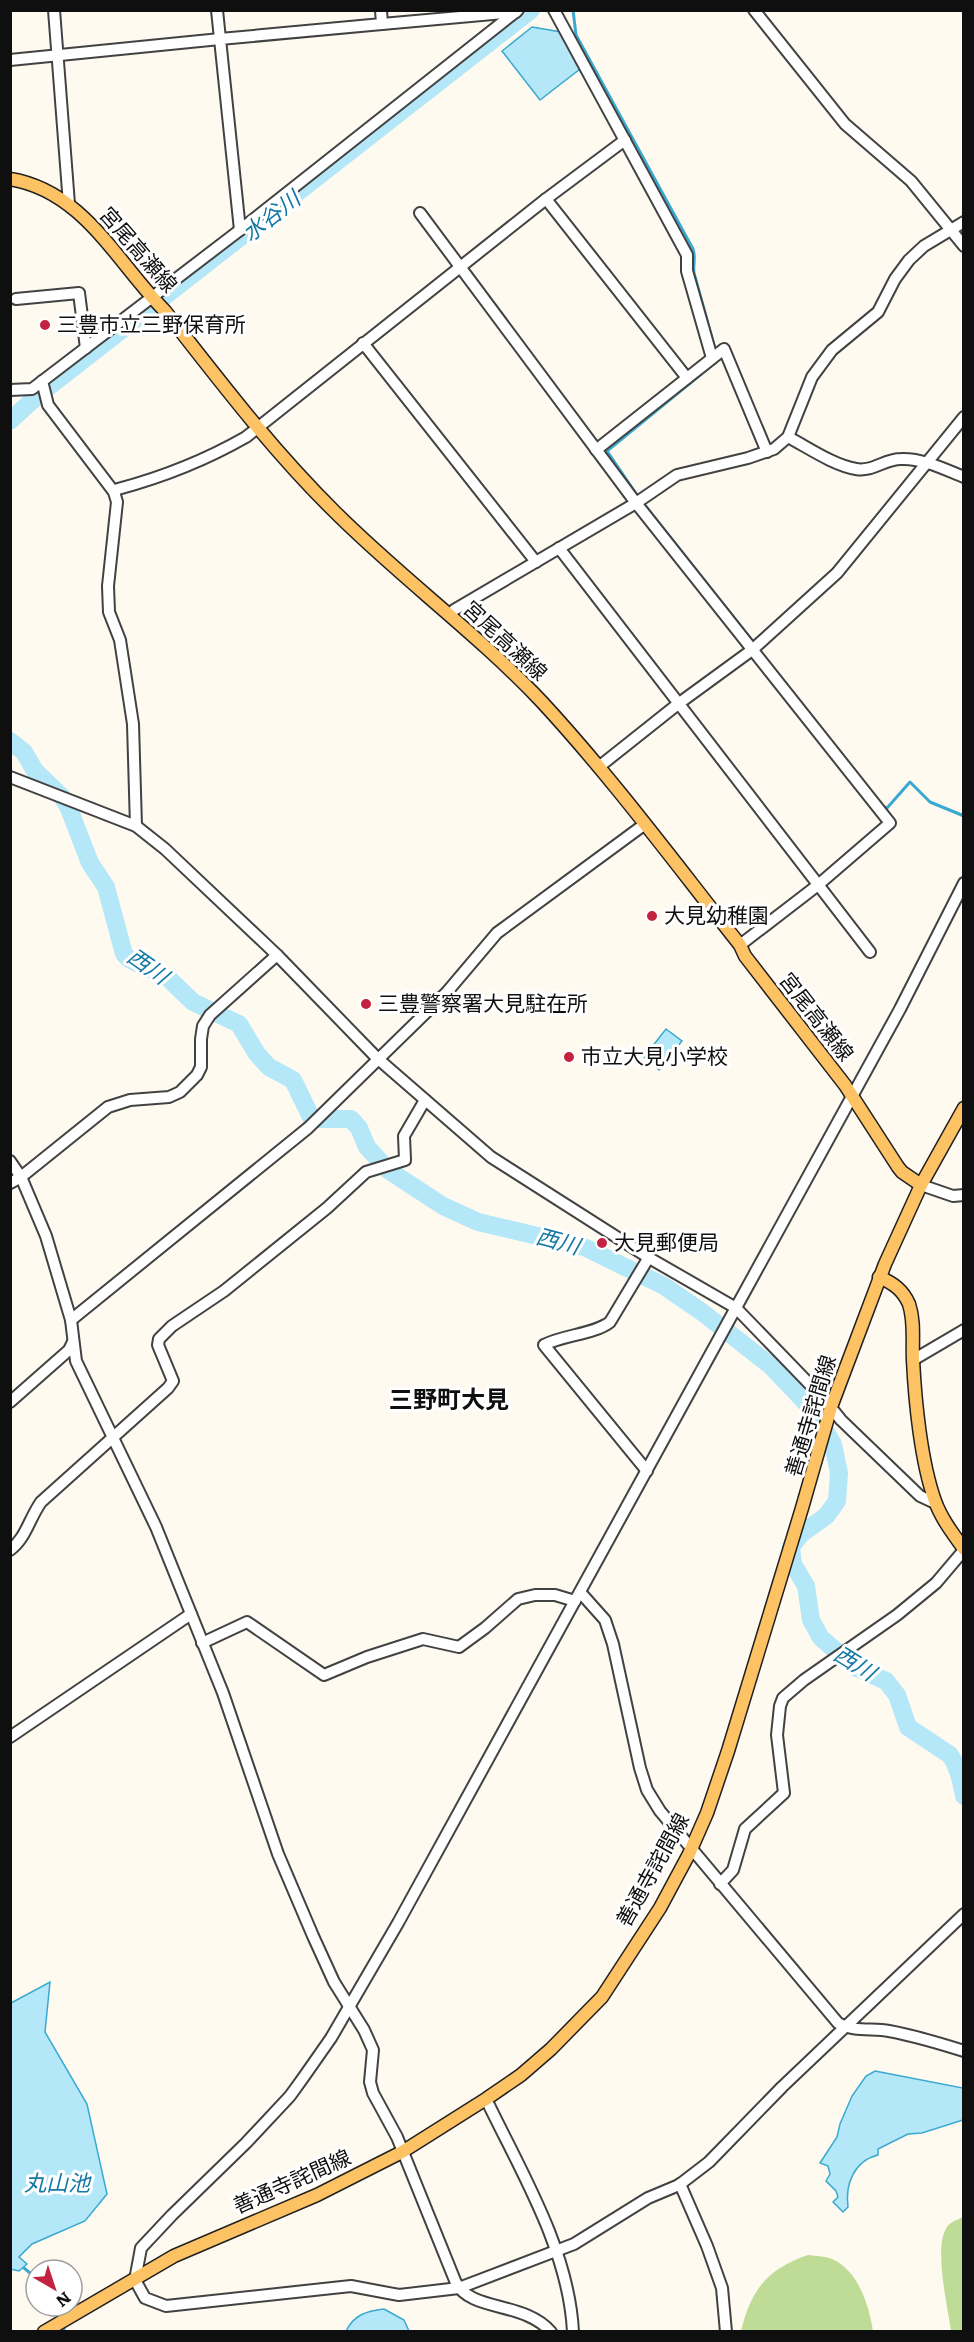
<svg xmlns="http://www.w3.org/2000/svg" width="974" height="2342" viewBox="0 0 974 2342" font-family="Literata,'Noto Sans JP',serif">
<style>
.forest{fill:#bfdc97}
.water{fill:#b4e7f8;stroke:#39a9d1;stroke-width:1.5}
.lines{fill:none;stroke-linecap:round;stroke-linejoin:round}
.stream{stroke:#39a9d1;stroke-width:3}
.river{stroke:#b4e7f8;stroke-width:18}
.minor-casing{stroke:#424242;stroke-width:14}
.major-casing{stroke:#202020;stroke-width:15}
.minor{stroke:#fff;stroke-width:10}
.major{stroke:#fcc264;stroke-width:12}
.poi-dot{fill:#c32240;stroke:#fff;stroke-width:2}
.labels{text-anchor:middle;stroke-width:6;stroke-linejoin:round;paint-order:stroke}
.street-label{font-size:21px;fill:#0f0f0f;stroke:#fff}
.poi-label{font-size:21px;fill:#0f0f0f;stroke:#fff;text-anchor:start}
.water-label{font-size:22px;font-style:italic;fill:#1479a4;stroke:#fff}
.quarter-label{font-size:24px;font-weight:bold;fill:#0f0f0f;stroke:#fff}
</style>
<rect width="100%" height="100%" fill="#fffaf0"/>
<g class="forest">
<path d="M963,2217V2331H951C948,2308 933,2246 947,2227C950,2222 957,2220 963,2217Z"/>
<path d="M808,2255C815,2256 825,2256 832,2259C858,2270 869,2305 873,2331H741C751,2290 767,2269 808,2255Z"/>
</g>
<g class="water">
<path d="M532,27L561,32L580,69L540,100L502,51Z"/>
<path d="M666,1029L682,1041L659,1070L644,1057Z"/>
<path d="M50,1982L45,2032L87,2104L107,2194L85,2221L32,2244L19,2257L27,2264L19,2271L10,2269L11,2003Z"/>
<path d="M875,2071L963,2088V2120L922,2133L908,2134L878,2149V2155C854,2161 845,2184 848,2207L843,2212L833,2202L838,2197L836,2191L826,2181L830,2174L828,2166L820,2163L837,2137L840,2124L852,2096L866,2076Z"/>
<path d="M384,2309L404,2320L409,2331H346C354,2315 366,2311 384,2309Z"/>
</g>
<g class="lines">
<g class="stream">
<path d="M573,10L576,35L693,249C696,257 693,264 694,273L715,349"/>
<path d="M637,495L607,451L716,362"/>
<path d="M644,504L754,643"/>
<path d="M881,806L887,808L910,782L930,802L964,816"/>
<path d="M24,2268L36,2278"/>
<path d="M65,2309V2306"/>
<path d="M64,2332V2328"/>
</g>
<g class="river">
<path d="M10,421L37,396L531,10"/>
<path d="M10,741L24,752L35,771L62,797L68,806L90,863L106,887L124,954L129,959L167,977L193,1002L239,1024L257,1054L269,1067L293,1080L312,1119H351L359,1128L367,1147L388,1170L443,1206L478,1222L584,1247L664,1286L702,1312L771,1366L811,1408L833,1444L839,1473L837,1501L832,1508L826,1516L801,1534L791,1547L793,1564L806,1586L811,1620L821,1638L855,1667L886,1681L897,1695L908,1727L950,1755C959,1768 961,1781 964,1796"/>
</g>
<g class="minor-casing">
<g id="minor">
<path d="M54,10L69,204"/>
<path d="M554,10L687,255V271L712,358"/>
<path d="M754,10L845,124L911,181L964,246"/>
<path d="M382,24L516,12"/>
<path d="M10,60L220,39L217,10"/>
<path d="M546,199L687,378"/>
<path d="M420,213L636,503L890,823L818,885L740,945"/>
<path d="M240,230L220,39L382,24L381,10"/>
<path d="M16,299L79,293L86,348"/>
<path d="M363,343L536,562"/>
<path d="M42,381L48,405L114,492L117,502L108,586L109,612L120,640L133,724L136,826"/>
<path d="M10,390L32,389L240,230L518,10"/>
<path d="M788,437C809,448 833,465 856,469C873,472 884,459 901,459C922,458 944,469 964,477"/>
<path d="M596,450L724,349L767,452"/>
<path d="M114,492L118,489C163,477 204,461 246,437L546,199L625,140"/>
<path d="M559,548L870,952"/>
<path d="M454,610L636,503L677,475L748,458L774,449L788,437L812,377L832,350L878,312L895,279L909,260L924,246L964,222"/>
<path d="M600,766L678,704L752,650L837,573L964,417"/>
<path d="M10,777L136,826L165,849L277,955L377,1058L491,1157L651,1259L736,1308L824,1399L841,1420L920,1496L935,1503"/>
<path d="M964,883L900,1009L398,1923L331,2038L303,2078L290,2096L246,2143L172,2215L141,2248L135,2280L145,2298L166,2306L351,2286L399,2295L459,2288L574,2244L648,2198L679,2185L709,2162L782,2087L964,1914"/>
<path d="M10,1161L21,1177L46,1236L71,1320L76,1361L156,1527L223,1693L278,1854L313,1936L334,1982L364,2030L373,2050L370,2082L373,2093L397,2137L456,2283C472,2312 524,2301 551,2332"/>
<path d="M10,1183L21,1177L108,1107L130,1100L169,1097L180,1092L197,1075L201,1067V1039L203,1026L210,1015L277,955"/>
<path d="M921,1185L953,1196L964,1195"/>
<path d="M71,1320L308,1128L447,992L497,933L645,824"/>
<path d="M913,1360L964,1330"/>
<path d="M10,1402L69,1350L73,1342"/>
<path d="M647,1471L544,1345C563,1335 595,1334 610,1322L649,1257"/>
<path d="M10,1550C26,1538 29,1519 41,1502L168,1388L173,1381L158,1345L159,1339L172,1326L224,1291L327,1208L366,1172L405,1160L404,1136L425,1100"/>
<path d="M580,1592L605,1620L613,1644L640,1768L647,1790L660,1811L838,2023C853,2032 873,2028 889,2031C915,2036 939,2043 964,2051"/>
<path d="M202,1643L247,1622L324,1675L367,1657L423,1639L459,1647L485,1628L518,1599L535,1595H555L575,1601"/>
<path d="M10,1737L191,1614"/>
<path d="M720,1884L733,1870L745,1829L784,1793L777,1735L780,1706L783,1698L804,1680L897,1615L936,1583L964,1550"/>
<path d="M486,2099C521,2172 569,2250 573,2332"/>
<path d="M680,2184L707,2246L722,2288L726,2332"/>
</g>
</g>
<g class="major-casing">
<g id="major">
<path d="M10,179C84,191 117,263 165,311C219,380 272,450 335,512C401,578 478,634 542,702C613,779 675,863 740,945L745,956L845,1085L898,1167L902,1172L921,1185"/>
<path d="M879,1277C893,1283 903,1290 909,1304C915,1322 912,1341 913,1360C915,1401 921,1462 935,1501C941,1518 953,1534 964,1549"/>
<path d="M44,2332L174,2256L317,2195L402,2152L486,2099L521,2075L551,2049L602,1997L660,1908L689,1854L707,1813L728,1751L802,1508L831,1407L885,1264L921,1185L964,1108"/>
</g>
</g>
<use href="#minor" class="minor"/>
<use href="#major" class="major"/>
</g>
<g class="poi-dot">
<circle cx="45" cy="325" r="6"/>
<circle cx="652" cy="916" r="6"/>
<circle cx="366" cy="1004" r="6"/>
<circle cx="569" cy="1057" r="6"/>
<circle cx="602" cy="1243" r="6"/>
</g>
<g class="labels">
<g class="street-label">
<text transform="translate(138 250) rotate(49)" y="7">宮尾高瀬線</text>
<text transform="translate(505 641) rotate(43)" y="7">宮尾高瀬線</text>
<text transform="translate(816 1017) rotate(52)" y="7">宮尾高瀬線</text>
<text transform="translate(811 1416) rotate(-73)" y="7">善通寺詫間線</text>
<text transform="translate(653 1870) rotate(-61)" y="7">善通寺詫間線</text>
<text transform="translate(292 2182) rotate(-24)" y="7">善通寺詫間線</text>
</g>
<g class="poi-label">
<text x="57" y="332">三豊市立三野保育所</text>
<text x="664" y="923">大見幼稚園</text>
<text x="378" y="1011">三豊警察署大見駐在所</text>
<text x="581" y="1064">市立大見小学校</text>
<text x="614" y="1250">大見郵便局</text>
</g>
<g class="water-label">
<text transform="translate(271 216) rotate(-38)" y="8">水谷川</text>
<text transform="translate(148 966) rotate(35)" y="8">西川</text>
<text transform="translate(558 1241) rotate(15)" y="8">西川</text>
<text transform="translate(855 1663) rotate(32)" y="8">西川</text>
<text x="57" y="2191">丸山池</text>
</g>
<g class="quarter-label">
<text x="449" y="1408">三野町大見</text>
</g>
</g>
<rect width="974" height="2342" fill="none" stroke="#0f0f0f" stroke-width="24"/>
<g transform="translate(54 2288) rotate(141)"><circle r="28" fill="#ffffff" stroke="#9f9f9f" stroke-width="1.5"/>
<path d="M0-4.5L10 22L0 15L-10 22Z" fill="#c32240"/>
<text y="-9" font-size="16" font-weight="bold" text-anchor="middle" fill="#0f0f0f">N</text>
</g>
</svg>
